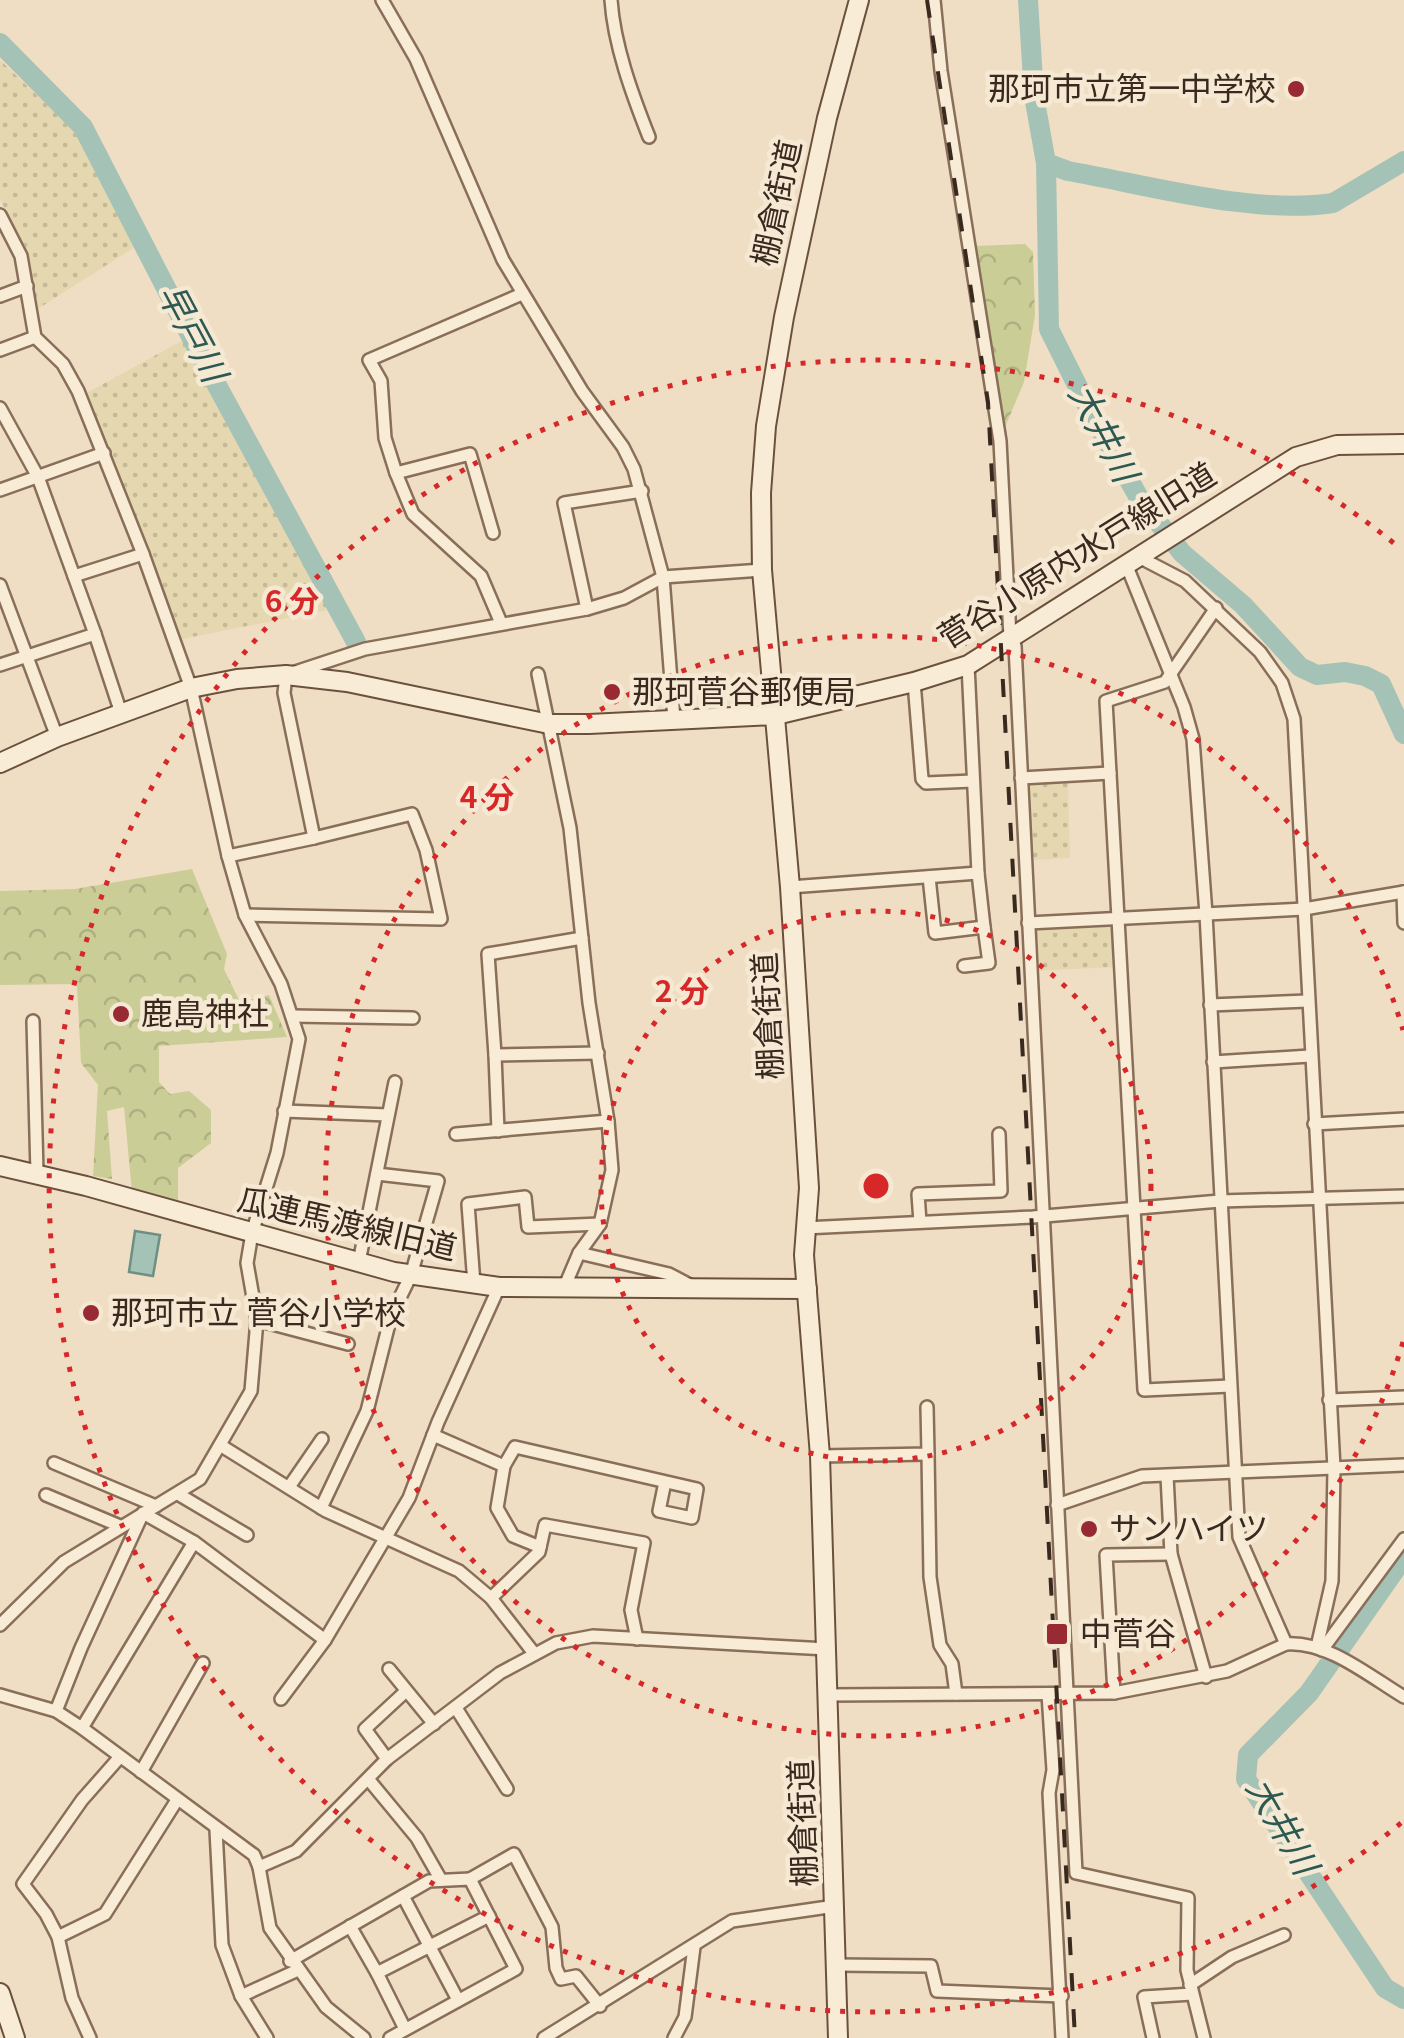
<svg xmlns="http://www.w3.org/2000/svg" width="1404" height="2038" viewBox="0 0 1404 2038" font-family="Georgia,'Noto Sans JP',serif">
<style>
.farmland{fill:url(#farmland-dots)}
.forest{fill:url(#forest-crowns)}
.water{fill:#a5c2b7;stroke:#6c9084;stroke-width:2.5}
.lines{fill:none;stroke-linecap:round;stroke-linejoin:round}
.stream{stroke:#6c9084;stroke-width:4}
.river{stroke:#a5c2b7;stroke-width:20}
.street-casing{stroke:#896f5a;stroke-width:16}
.secondary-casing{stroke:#6b513d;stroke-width:22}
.street{stroke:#f9ecd7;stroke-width:11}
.secondary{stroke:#f9ecd7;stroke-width:18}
.rail{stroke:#39291e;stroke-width:4;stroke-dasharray:18 18;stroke-linecap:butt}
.ring{fill:none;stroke:#d62828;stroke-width:5;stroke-dasharray:5 10}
.poi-dot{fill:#992932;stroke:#f6e9d3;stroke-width:4}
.labels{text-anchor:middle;stroke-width:9;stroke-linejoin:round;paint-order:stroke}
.poi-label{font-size:32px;fill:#39291e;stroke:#f6e9d3;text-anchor:start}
.street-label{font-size:32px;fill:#39291e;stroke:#f6e9d3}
.water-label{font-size:35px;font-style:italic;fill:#2d5953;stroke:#f6e9d3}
.centre{fill:#d62828;stroke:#f6e9d3;stroke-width:5}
.ring-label{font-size:30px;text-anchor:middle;font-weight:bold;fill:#d62828;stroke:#f6e9d3;stroke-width:9;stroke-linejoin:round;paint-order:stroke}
</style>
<defs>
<pattern id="farmland-dots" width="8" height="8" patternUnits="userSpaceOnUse" patternTransform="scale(2.5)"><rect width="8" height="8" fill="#e5d8b0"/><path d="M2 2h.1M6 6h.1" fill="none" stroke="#c5b997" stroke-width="1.8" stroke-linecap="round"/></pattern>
<pattern id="forest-crowns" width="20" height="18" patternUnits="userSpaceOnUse" patternTransform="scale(2.5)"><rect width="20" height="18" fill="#cbcd97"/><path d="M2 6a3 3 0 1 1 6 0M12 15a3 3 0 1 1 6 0" fill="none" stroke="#afb082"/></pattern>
</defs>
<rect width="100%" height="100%" fill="#efdec3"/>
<g class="farmland">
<path d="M0,60L78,134L135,247L36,310L27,249L0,200Z"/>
<path d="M187,338L310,567L328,610L182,639L83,395Z"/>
<path d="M1032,783H1068L1070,858L1031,860L1026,790Z"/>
<path d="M1108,926L1114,930L1115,967L1037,971L1034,939L1039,929Z"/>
</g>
<g class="forest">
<path d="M1025,244L1033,252L1035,315L1024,382L1003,432L975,246Z"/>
<path d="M192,869L227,954L224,969L240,1002L269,995L287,1037L159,1046V1082L170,1094L189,1091L211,1110V1143L178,1168V1205L132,1192L124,1107L107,1111L112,1179L93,1176L98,1085L81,1063L77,984L0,985V891L75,889Z"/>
</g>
<path class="water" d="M135,1231L160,1235L153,1276L129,1272Z"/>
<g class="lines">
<path class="stream" d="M1403,732L1404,731"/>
<g class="river">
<path d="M1028,0L1034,96L1046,163L1049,329L1090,411L1138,496L1182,553L1243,605L1300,667L1317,675L1345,672L1365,676L1381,684L1404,734"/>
<path d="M0,43L83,127L200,354L356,642"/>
<path d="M1046,163L1068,171C1148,185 1253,215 1333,203L1404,161"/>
<path d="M1404,1557L1309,1693L1248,1755L1246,1779L1385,1988L1404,1999"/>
</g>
<g class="street-casing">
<g id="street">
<path d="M382,0L416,59L503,260L582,391L623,447L634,469L663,577L674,720"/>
<path d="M611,0C614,45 632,94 649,137"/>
<path d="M934,0L941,71L1000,441L1010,637L1015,646L1076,1873L1188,1898L1187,1970L1204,2038"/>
<path d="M0,215L21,256L35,337L63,364L78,391L143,554L191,688L228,856L245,915L281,984L299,1039L277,1153L252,1233L247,1263L257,1320L251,1391L200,1479L64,1562L0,1625"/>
<path d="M0,296L27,286"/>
<path d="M0,350L35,337"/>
<path d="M0,408L38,477L95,634L0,665"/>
<path d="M396,473L413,514L481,576L501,623"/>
<path d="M0,490L104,453"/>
<path d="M493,533L470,454L396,473L385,438L381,381L369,360L522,294"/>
<path d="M1137,556L1185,581L1260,652L1282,683L1294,719L1334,1468L1332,1581L1317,1647"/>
<path d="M1126,564L1184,707L1193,739L1206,914L1239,1537L1286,1644"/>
<path d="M74,576L143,554"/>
<path d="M0,585L57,737"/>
<path d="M1216,608L1165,682L1106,701L1144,1390L1230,1386"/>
<path d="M587,609L564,503L642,491"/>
<path d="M95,634L121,713"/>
<path d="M538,674L570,828L589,1003L608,1121"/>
<path d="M914,682L922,779L926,783L973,781"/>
<path d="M1021,778L1110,773"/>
<path d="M228,856L314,838L284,693L286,675L365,649L587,609L624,598L663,577L762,570"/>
<path d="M929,877L935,933L984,927L978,873L968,665"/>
<path d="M790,887L978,873"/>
<path d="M1403,892L1404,923"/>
<path d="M245,915L441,919L426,850L412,814L314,838"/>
<path d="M1028,923L1304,909L1404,892"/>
<path d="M582,938L488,954L495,1055L598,1053"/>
<path d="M964,966L989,963L984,927"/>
<path d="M1210,1005L1307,1001"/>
<path d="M292,1016L413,1018"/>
<path d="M33,1021L37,1173"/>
<path d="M495,1055L498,1131"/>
<path d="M1213,1062L1310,1056"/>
<path d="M284,1111L388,1115"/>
<path d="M1314,1124L1404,1119"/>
<path d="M456,1134L608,1121L612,1170L600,1224L579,1253L564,1288"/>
<path d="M920,1222L918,1194L1001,1191L999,1134"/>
<path d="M804,1228L1033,1217L1220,1201L1404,1196"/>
<path d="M579,1253L669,1274L690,1285"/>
<path d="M359,1262L395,1082"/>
<path d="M474,1284L468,1204L525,1197L528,1227L600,1224"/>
<path d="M257,1320L348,1344"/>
<path d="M1329,1400L1404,1397"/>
<path d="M433,1435L504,1466"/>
<path d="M220,1445L326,1511L459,1571L491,1598"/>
<path d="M928,1454L930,1577L940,1645L952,1664L956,1694"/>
<path d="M820,1456L928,1454L927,1407"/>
<path d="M54,1463L156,1506"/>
<path d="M1167,1476L1171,1554L1206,1677"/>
<path d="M289,1487L322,1439"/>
<path d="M178,1494L247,1535"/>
<path d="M46,1495L120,1526"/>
<path d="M1057,1505L1142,1476L1404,1465"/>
<path d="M321,1508L367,1411L391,1316L411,1275L438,1181L377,1174"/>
<path d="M540,1547L513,1536L497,1508L504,1466L515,1447L697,1489L692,1518L659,1511L665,1482"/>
<path d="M1322,1650L1404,1539"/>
<path d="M533,1652L491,1598L539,1552L545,1525L644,1543L631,1610L637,1639"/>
<path d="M389,1669L434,1724"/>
<path d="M1114,1693L1106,1555L1171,1554"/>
<path d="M1048,1694L1053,1770L1049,1793L1062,2038"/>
<path d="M0,1695L56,1711L82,1728L254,1855L259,1867L296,1851L387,1759L500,1673L556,1643L593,1636L827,1649"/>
<path d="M829,1695L1114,1693L1227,1671L1286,1644C1328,1641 1369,1676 1404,1697"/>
<path d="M281,1699L325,1640"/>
<path d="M456,1708L507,1789"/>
<path d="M56,1711L81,1648L143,1513L194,1542"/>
<path d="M82,1728L194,1542L325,1640L409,1498L438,1422L499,1287"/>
<path d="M387,1759L365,1729L405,1692"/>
<path d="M141,1772L203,1663"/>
<path d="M369,1780L417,1838L441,1880"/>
<path d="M216,1830L222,1945L241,1996L267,2038"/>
<path d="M259,1867L270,1928L326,2007L364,2038"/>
<path d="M470,1879L514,1854L552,1927L556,1968L561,1979L576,1976L600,2006"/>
<path d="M403,1896L458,2000"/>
<path d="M350,1926L377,1973"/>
<path d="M58,1937L105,1914L177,1800"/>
<path d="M290,1961L429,1881L470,1879L516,1969L390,2038"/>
<path d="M836,1965L931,1966L937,1991L1062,1996"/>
<path d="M1190,1985L1232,1957L1284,1935"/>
<path d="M241,1996L298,1970"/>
<path d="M405,2029L377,1973L489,1916"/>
<path d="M90,2038L72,1998L58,1937L46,1914L23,1884L82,1800L119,1758"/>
<path d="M544,2038L732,1921L835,1906"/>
<path d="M674,2038L685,2017L694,1947"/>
<path d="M1153,2038L1144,1997L1192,1994"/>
</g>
</g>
<g class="secondary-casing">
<g id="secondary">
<path d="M0,763L57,737L191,688L237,679L286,675L347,682L549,724H589L776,715L914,682L968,665L1296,457L1337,445L1404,444"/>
<path d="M0,1166L86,1186L394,1272L499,1287L807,1289"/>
<path d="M0,1993L15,2038"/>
<path d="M838,2038L820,1456L804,1255L809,1188L790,887L762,570L761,493L766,426L784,317L827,118L859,0"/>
</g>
</g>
<use href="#street" class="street"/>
<use href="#secondary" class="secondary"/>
<path class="rail" d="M927,0L988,402L1075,2038"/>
</g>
<g class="ring">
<circle cx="876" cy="1186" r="275"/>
<path d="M1403 1342A550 550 0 1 1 1403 1030"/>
<path d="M1401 1823A826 826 0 1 1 1401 549"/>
</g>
<g class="poi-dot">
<circle cx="1296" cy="89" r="10"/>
<circle cx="612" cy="692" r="10"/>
<circle cx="121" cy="1014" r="10"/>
<circle cx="91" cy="1313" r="10"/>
<circle cx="1089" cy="1529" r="10"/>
<rect x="1045" y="1622" width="24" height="24" rx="5"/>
</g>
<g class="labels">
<g class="poi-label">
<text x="1276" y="100" text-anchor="end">那珂市立第一中学校</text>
<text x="632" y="703">那珂菅谷郵便局</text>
<text x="141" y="1025">鹿島神社</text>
<text x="111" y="1324">那珂市立 菅谷小学校</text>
<text x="1109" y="1540">サンハイツ</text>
<text x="1080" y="1645">中菅谷</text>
</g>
<g class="street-label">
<text transform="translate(777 203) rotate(-78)" y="11">棚倉街道</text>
<text transform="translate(1077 556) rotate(-32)" y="11">菅谷小原内水戸線旧道</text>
<text transform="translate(768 1016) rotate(-93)" y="11">棚倉街道</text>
<text transform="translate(347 1224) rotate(13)" y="11">瓜連馬渡線旧道</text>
<text transform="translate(803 1823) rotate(-92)" y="11">棚倉街道</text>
</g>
<g class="water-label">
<text transform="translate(192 333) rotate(62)" y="12">早戸川</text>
<text transform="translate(1103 433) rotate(62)" y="12">大井川</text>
<text transform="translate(1282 1826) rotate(60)" y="12">大井川</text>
</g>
</g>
<circle cx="876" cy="1186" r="15" class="centre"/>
<g class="ring-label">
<text x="292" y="612">6 分</text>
<text x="487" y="808">4 分</text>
<text x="682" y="1002">2 分</text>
</g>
</svg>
